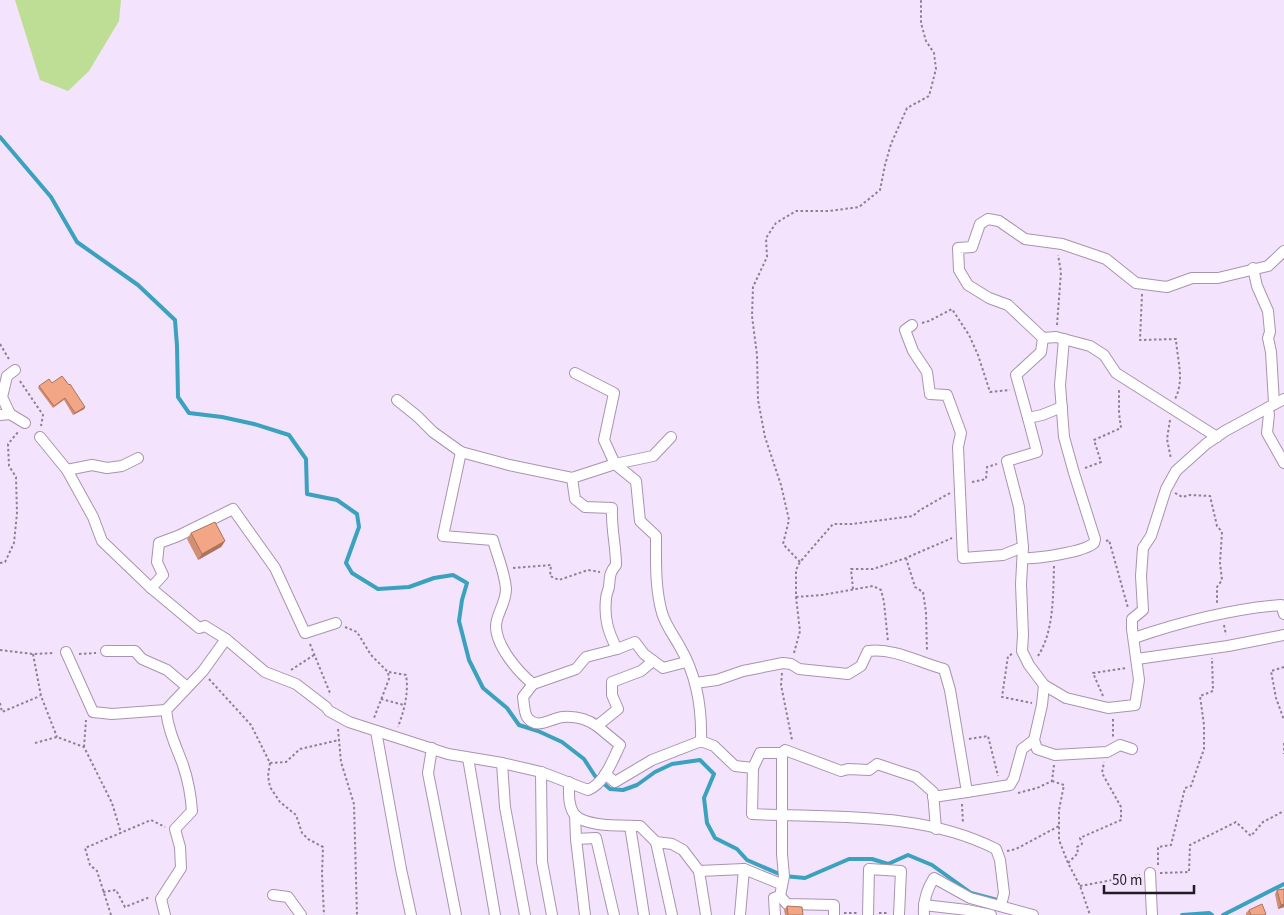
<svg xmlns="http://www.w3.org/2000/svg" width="1284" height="915" viewBox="0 0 1284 915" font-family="'Source Sans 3',sans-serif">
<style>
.green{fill:#bede96}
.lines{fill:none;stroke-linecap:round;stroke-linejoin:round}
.stream{stroke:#3aa2be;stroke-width:4}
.minor-casing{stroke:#a894b1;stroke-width:12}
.path{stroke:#8d8093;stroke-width:2;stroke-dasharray:2.5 2.5;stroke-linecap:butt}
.minor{stroke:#fff;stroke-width:10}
.wall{fill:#d18f73}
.shaded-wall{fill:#aa745e}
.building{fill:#f3a686;stroke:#aa745e}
</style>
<rect width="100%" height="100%" fill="#f4e3fc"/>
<path class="green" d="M15,0H121L119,21L89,71L68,91L40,80Z"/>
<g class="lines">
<g class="stream">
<path d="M0,137L51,197L77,242L138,285L175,320L177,346L178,397L189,413L222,417L254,424L289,435L306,459L307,494L337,500L357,514L359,527L346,563L352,573L378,589L409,587L434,578L453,575L467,583L462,600L459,621L469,660L483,688L507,708L519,725L538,731L562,742L584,759L595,776L610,789L623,790L637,785L655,772L672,764L700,760L714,774L704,798L707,823L715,838L737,849L747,860L784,876L805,878L849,859H872L888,864L908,855L932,865L971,893L1001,901"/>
<path d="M1182,915L1209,913L1212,915"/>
<path d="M1223,915L1284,884"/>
</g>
<g class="minor-casing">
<g id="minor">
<path d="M1253,268L1257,286L1268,311L1270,332L1268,338L1271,352L1274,403"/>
<path d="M912,325L905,330L913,351L927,372L930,394L947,395L961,433L958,447L963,558L1003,555L1023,547"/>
<path d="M575,373L614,393L604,440L615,464L636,481L640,521L656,536C656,562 655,588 662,613C666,626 674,636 680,647C697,676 702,708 701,741"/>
<path d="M397,400L417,416L433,432L461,452L509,465L572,478L615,464L653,456L671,437"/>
<path d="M1062,407L1042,415L1028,418L1037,452L1007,461L1019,507L1023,547L1021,584L1023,635L1022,651L1029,665L1044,685L1066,698L1108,708L1135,705L1139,680L1132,629V619L1143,610L1141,576L1143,548L1151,536L1166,489L1176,471L1206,444L1225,431L1284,399"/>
<path d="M1267,408L1269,414L1267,433L1284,463"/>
<path d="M10,414L2,397L7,376L15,370"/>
<path d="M0,415L10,414L25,423"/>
<path d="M1028,418L1016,375L1041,352L1043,338"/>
<path d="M40,437L67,470L93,517L102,541L151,588L199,628L205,626L226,639L265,672L296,684L326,707L329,711L349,722L448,754L502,763L541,772L588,790C605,783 612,761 620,745L597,726"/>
<path d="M1217,437L1116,373L1104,355L1090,346L1056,337L1043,338L1008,305L989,298L968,285L959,270L958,248L972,247L980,224L988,219L999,221L1025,239L1062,244L1106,259L1136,283L1167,287L1192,278H1218L1268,266L1284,251"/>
<path d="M461,452L443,536L493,540C497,555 505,573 506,589C506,603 496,615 496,626C496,646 518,672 533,684L523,697C524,703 524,712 527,717C537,731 551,718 563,717C576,716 587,719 597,726L618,709L612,695V682L641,671L653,661"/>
<path d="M67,470L92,465L107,468L122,466L138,458"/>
<path d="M572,478L575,499L585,507L612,508C611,528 616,546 616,565C609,573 610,577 609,587C608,591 606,595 606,599C604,618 608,632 617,649"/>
<path d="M1023,558C1037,559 1084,552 1094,543L1095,539L1074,473L1064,437L1060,385L1064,339"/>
<path d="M151,588L163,575L157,562L159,543L178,536L233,509L275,568L305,633L336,623"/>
<path d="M1134,638C1181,622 1230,609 1281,605L1284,614"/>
<path d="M106,651H135L142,659L167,670L187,687"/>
<path d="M66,652L93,712L112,714L166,710"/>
<path d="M1137,659L1228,646L1284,635"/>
<path d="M695,683L717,680L743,671L783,663L791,664L799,669L848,674L861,666L868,651C895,648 918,662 944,669L950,690L967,792L933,797"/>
<path d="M533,684L576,669L586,657L617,649L635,642L644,654L663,668L686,662"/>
<path d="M1044,685L1042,705L1034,740L1037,749L1055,755L1107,752L1120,745L1132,749"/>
<path d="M376,731L401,869L411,915"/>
<path d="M432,748L428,773L456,915"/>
<path d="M468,758L495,915"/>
<path d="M502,763L505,807L525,915"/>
<path d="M753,768L752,814C834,818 921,811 996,849L1000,860L1004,893L1001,905"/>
<path d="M541,772L542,862L552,915"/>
<path d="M605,774L615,782L652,760L701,741L714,746L735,766L753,768L760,753H782L785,750L841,771L848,769L869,770L877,764L916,777L933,792L936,829"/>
<path d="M569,782C569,793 568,805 574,814C586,828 624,825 640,826L656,842L672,844L683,850L699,871L706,915"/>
<path d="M967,792L1010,785L1014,778L1022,749L1034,740"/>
<path d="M575,815L576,839L585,915"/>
<path d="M630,826L644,915"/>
<path d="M576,839L596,838L614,915"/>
<path d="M656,842L672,915"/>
<path d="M699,871L744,869L781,884"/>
<path d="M1150,873L1152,915"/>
<path d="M273,895L288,897L301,915"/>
<path d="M780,896L787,904L834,905V915"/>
<path d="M924,905L967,910L991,915"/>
<path d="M165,915L161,899L181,868L180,847L175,829L192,811C191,796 188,780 183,765C176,746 168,730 166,710L203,671L226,639"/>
<path d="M740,915L744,869"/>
<path d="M775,915L774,898L780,896L784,876L782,854V753"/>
<path d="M868,915L869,869L901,871L899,915"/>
<path d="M924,915C923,902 927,889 934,878L970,898L1033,915"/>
</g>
</g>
<g class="path">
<path d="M1142,294L1140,340L1176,339C1177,359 1185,380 1175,399"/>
<path d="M922,323L929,321L952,309L969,335L978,355L990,392L1010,390"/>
<path d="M1057,325L1061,272L1058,255"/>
<path d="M0,344L10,361"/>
<path d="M20,381L43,415L41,426"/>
<path d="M1170,420L1167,439L1171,459"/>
<path d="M1085,468L1101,462L1094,440L1121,428L1119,413V388"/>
<path d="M972,482L986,479L987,467L997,464"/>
<path d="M1175,493L1182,497L1190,495L1210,496L1217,526L1222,532L1220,563L1222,580L1217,587V605"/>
<path d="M1106,541L1109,540L1128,608"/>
<path d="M906,558L915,587L923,592L926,612L927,652"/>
<path d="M800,562L783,544L789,520L781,485L765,437L758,400L757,355L752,316L753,287L767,257L766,238L776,223L796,211H829L859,207L880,190L885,165L891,144L907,108L929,96L936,69L934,53L926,41L921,23V0"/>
<path d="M0,563L5,562L14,543L17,513L16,477L9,466L8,444L18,432"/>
<path d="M513,568L551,565L550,576L559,580L588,570L600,572"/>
<path d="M853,589L851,569H873L906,558L952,538"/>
<path d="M796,597L822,595L873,586L881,590L884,602L888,642"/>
<path d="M1224,625L1226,635"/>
<path d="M345,627L357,632L371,655L388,672L389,679L374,718"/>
<path d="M310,644L330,693L329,695"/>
<path d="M0,650L33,654L54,653"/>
<path d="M794,653L800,631L796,597V570L800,562L833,524H852L913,516L920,510L950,493"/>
<path d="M33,654L41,696L57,737"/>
<path d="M79,654L96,653"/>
<path d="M1012,654L1008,656L1002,697L1032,703"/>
<path d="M1038,656C1054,631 1053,596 1054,566"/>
<path d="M1284,667L1271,671L1276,698L1284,720"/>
<path d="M291,670L314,655"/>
<path d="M389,672L406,675C409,693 404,711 398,727"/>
<path d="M782,673L781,685L792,740"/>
<path d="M209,679L251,725L270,763L268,776L270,787L280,802L296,815L302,833L308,839L323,847L322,874L324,915"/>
<path d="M1103,696L1093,673L1126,668"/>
<path d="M381,699L404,705"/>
<path d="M0,703L2,712L40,696"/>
<path d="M1113,719V737"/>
<path d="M338,729L341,762L354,804L357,915"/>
<path d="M969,739L988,736L998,776"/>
<path d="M35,743L57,737L84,747L112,803L121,833"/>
<path d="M1284,743V754"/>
<path d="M84,747L86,720"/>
<path d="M270,763L286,762L300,749L339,740"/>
<path d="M1052,781L1064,785L1059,810V840L1068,863L1080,886L1090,915"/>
<path d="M1018,793L1037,788L1052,781L1054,765"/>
<path d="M962,804L963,824"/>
<path d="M1007,851L1016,849L1059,826"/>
<path d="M1068,863L1078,853L1077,847L1082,844L1080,838L1121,820V807L1102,773L1104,762"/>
<path d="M1158,865V847L1171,845L1185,788L1191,786L1204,749V725L1200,696L1213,691L1212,658"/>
<path d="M1160,873L1189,872L1190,845L1236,822L1251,836L1263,822L1284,811"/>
<path d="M1080,886L1140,875"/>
<path d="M103,892L116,890L125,907L150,897"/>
<path d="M844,913H857"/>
<path d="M879,913H889"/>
<path d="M111,915L97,871L90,865L85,848L151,820L165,827"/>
</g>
<use href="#minor" class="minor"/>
</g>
<g class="wall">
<path d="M52,383L85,407L84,409L73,415L64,400L53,408L38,388L39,386Z"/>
<path d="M191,533L225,541L221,547L198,560L187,539Z"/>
<path d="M1284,889V907L1278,909L1275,894L1277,890Z"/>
<path d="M787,906L803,915H785L784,910Z"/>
<path d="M1249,910L1266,914V915H1246V913Z"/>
</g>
<g class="shaded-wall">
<path d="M85,407L84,409L73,415L75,413Z"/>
<path d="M225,541L221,547L198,560L202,554Z"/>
<path d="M1284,904V907L1278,909L1281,905Z"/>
</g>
<g class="building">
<path d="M62,376L69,385L70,384L85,407L75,413L65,398L54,406L39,386L49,379L52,383Z"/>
<path d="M215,522L225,541L202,554L191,533Z"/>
<path d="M1284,889V904L1281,905L1277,890Z"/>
<path d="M1262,904L1266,914L1264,915H1251L1249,910Z"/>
<path d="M787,906L802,907L803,915H788Z"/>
</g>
<path d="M1104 885v8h90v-8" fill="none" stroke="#221a26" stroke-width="2.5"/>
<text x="1112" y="885" font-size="15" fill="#221a26" stroke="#f4e3fc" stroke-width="4" paint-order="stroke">50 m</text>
</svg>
